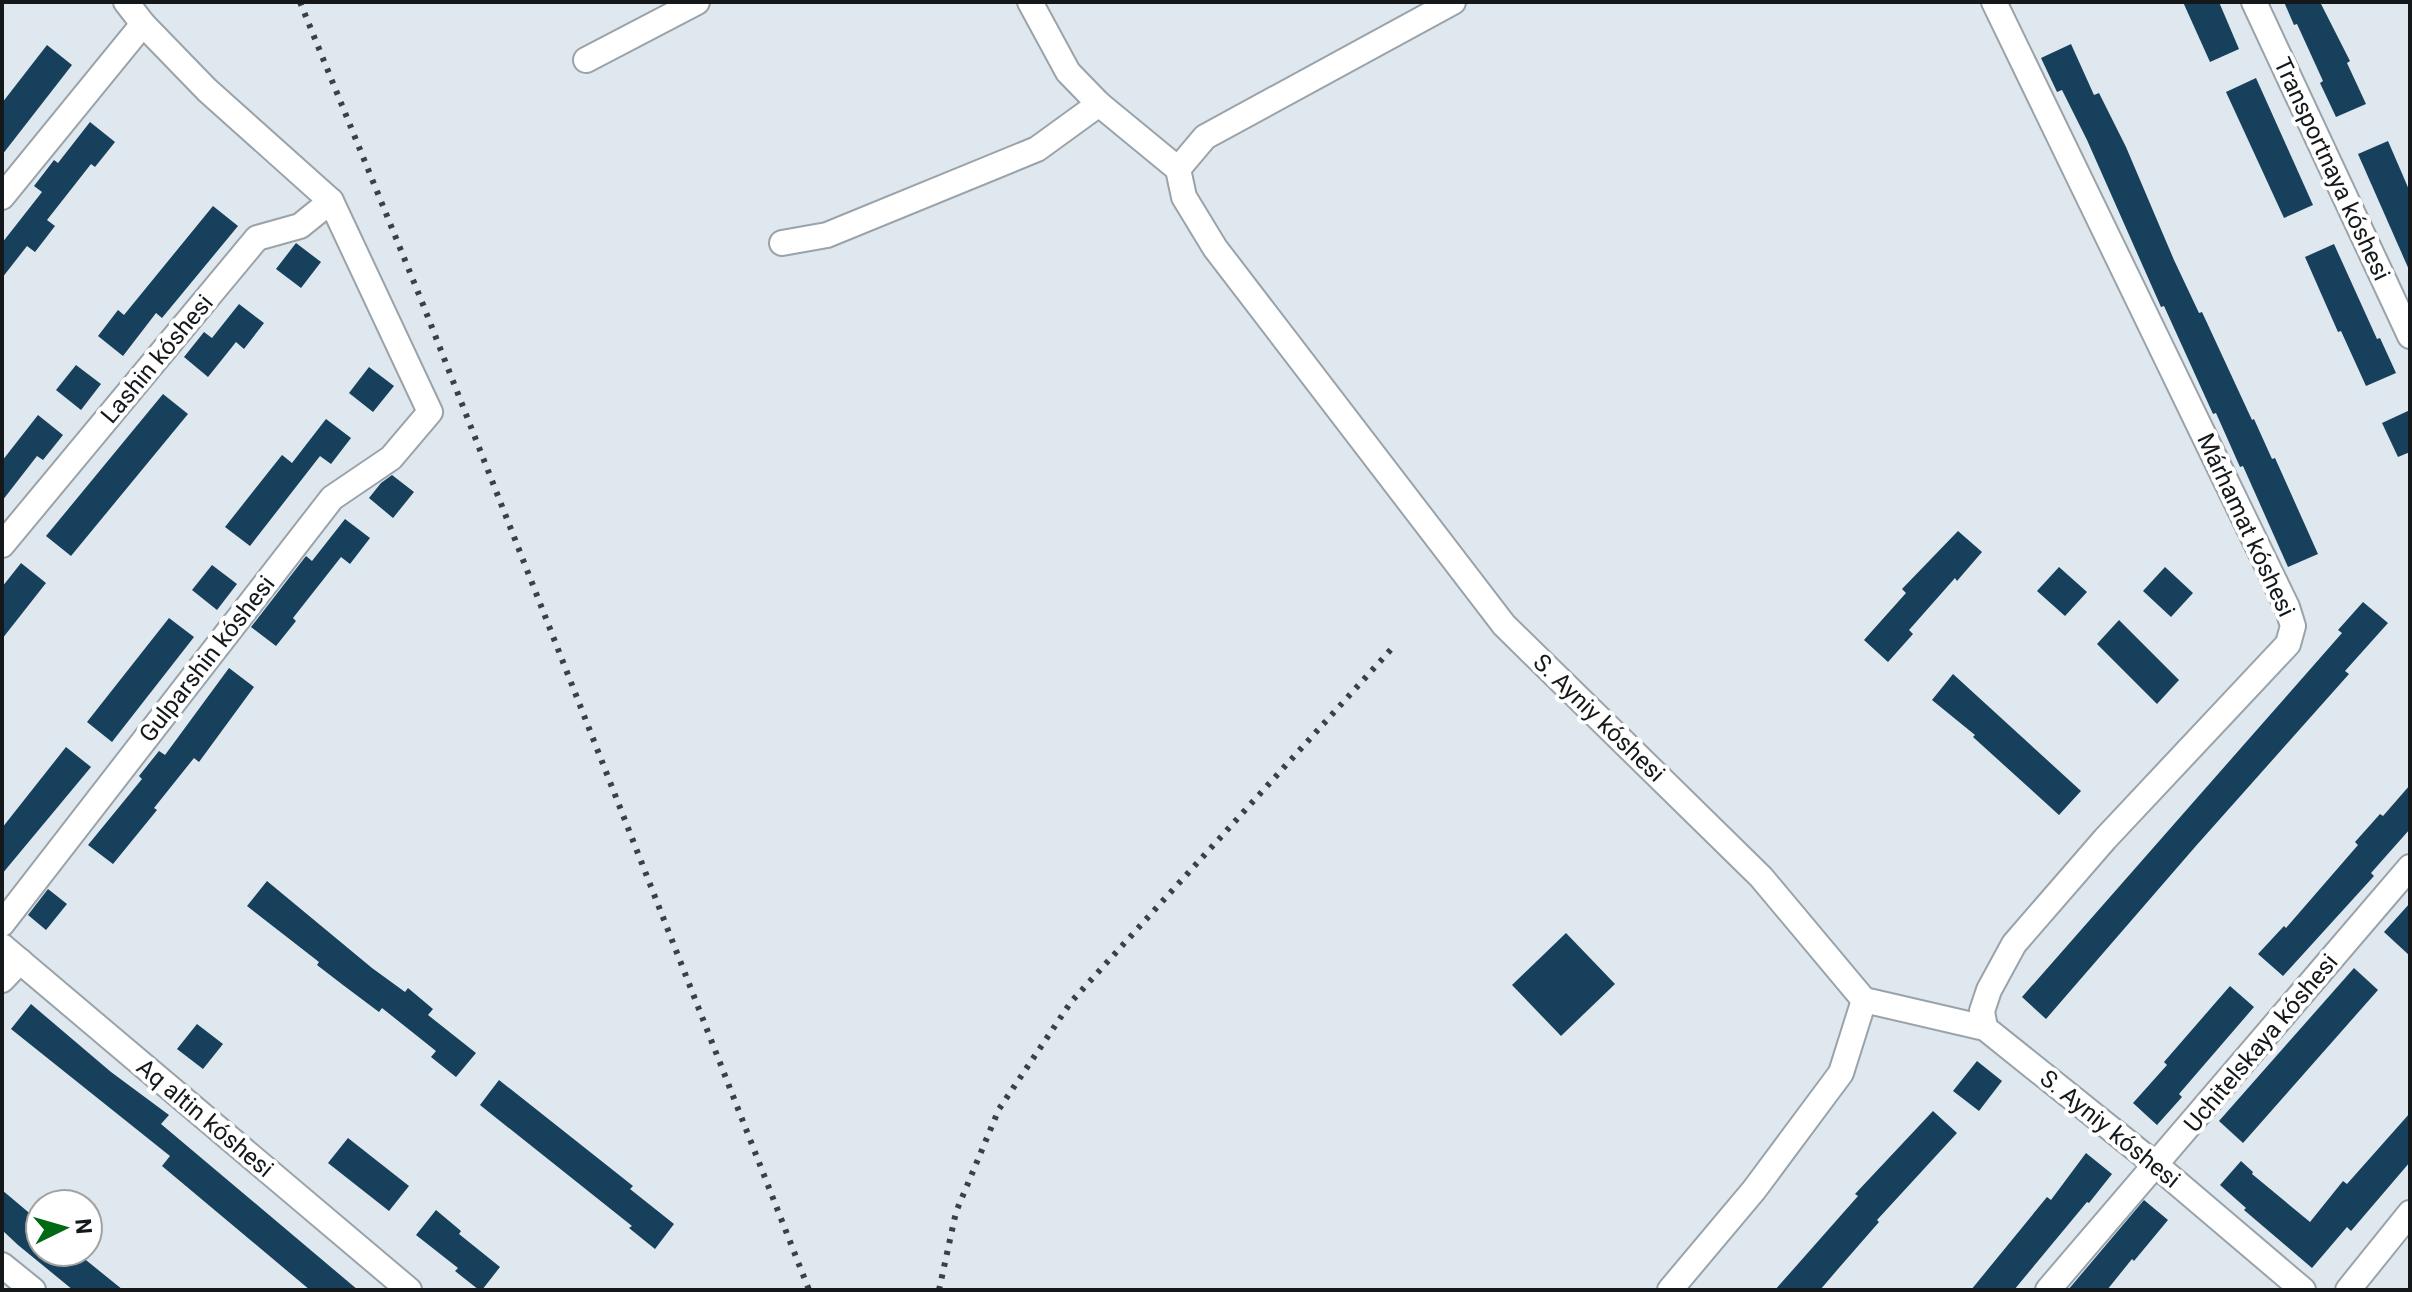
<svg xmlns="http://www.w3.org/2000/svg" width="2412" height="1292" viewBox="0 0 2412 1292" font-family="Roboto,sans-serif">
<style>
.building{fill:#16405c}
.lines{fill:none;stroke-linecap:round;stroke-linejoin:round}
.minor-casing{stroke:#9aa3a9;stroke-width:28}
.minor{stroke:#fff;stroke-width:24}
.rail{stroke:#3c4043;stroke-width:6;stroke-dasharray:4 8;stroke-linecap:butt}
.labels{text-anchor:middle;stroke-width:8;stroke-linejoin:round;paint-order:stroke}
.street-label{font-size:24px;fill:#15181a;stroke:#fff}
</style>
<rect width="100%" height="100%" fill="#dfe8ef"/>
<g class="building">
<path d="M2183,2H2219L2239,49L2210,62Z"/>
<path d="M2284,2H2320L2350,61L2347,63L2366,104L2336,117L2320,83L2323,81L2297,24L2294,25Z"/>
<path d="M2071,44L2094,95L2099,93L2126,147L2174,260L2199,313L2202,312L2252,420L2254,419L2272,459L2275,458L2318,554L2288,567L2243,466L2240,467L2216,413L2213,414L2164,306L2161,307L2087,140L2062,90L2057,92L2041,58Z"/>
<path d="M47,45L72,65L2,155V103Z"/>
<path d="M2256,78L2313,205L2284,218L2226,92Z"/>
<path d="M90,122L115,142L95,167L91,164L47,220L55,226L35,252L27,246L2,278V243L42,192L34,186L54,160L58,163Z"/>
<path d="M2388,141L2410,192V272L2358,154Z"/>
<path d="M213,206L238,226L162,318L156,313L123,356L98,336L118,310L124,315Z"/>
<path d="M296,243L321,262L301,288L276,269Z"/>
<path d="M2334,244L2377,339L2380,338L2396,373L2366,386L2341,331L2338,332L2305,257Z"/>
<path d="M239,304L264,323L244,349L236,342L208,377L184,357L204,332L212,338Z"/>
<path d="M76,365L101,384L81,410L56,390Z"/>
<path d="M369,367L394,386L373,412L349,393Z"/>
<path d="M163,394L188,414L71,556L46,536Z"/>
<path d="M2410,410V452L2398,457L2382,423Z"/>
<path d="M38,415L63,435L43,460L37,456L2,501V461Z"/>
<path d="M326,419L351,438L331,464L320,456L250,546L225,527L282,455L292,463Z"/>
<path d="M392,475L414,492L393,518L369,498L381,483Z"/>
<path d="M345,519L370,538L350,564L341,557L293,618L296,621L276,646L251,627L306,556L312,561Z"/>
<path d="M1958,531L1982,552L1957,581L1955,578L1909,630L1913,634L1888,662L1864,640L1906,593L1902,589Z"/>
<path d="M21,563L46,583L2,639V587Z"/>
<path d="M212,565L237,584L217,610L192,590Z"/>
<path d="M2059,567L2087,592L2065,616L2037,591Z"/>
<path d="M2165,567L2193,593L2171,617L2143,591Z"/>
<path d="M2363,602L2388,623L2345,671L2349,674L2195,847L2046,1019L2022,997L2342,633L2338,630Z"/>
<path d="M169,618L194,637L112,742L87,722Z"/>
<path d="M2119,620L2179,680L2157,704L2097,644Z"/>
<path d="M229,668L254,687L199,762L194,758L154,808L157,810L113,864L88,845L142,779L139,776L159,751L165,755Z"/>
<path d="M1953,674L2081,791L2059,815L1973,737L1975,735L1932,700Z"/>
<path d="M66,747L91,767L2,874V828Z"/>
<path d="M2410,785V829L2371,873L2374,876L2283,976L2258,954L2284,926L2286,928L2358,845L2355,842L2380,814L2383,816Z"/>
<path d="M267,881L372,968L405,992L408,988L433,1009L428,1015L476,1053L456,1077L431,1057L436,1051L382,1008L379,1012L343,985L317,965L319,962L247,906Z"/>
<path d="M48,889L67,904L46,930L28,915Z"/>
<path d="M2410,903V956L2384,932Z"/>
<path d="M1566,933L1615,984L1561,1036L1512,985Z"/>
<path d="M2354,968L2378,990L2243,1143L2219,1121Z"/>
<path d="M2230,986L2254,1007L2179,1094L2182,1097L2157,1125L2133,1103L2167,1065L2164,1062Z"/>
<path d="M31,1004L111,1072L169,1115L161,1124L358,1290H310L162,1166L170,1156L11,1029Z"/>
<path d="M197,1024L223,1044L203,1069L177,1049Z"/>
<path d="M1977,1061L2002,1081L1979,1111L1953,1091Z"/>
<path d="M499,1080L633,1186L630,1189L674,1224L655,1249L629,1228L632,1226L480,1105Z"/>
<path d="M1933,1111L1957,1133L1877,1220L1879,1222L1838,1269L1820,1290H1775L1858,1196L1855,1194Z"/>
<path d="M2410,1113V1162L2351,1231L2347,1227L2312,1268L2244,1210L2246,1208L2220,1185L2241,1161L2253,1172L2252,1174L2310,1222L2343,1181L2347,1184Z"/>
<path d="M348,1138L409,1186L389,1211L328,1163Z"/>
<path d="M2086,1153L2112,1174L2089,1203L2087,1202L2014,1290H1971L2047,1197L2051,1200Z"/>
<path d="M2,1190L40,1222V1252H76L123,1290H73L18,1245L2,1230Z"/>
<path d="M2144,1200L2168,1220L2134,1261L2132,1259L2107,1290H2068Z"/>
<path d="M436,1210L461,1231L459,1234L500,1267L482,1290H479L455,1271L458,1268L416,1235Z"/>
</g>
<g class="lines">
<g class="minor-casing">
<g id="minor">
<path d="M1030,2L1068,72L1099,104L1178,169L1184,197L1215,248L1504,625L1761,877L1864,1000L1985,1028L2156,1165L2303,1290"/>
<path d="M2254,2L2410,336"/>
<path d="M586,60L697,2"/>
<path d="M1178,169L1205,137L1453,2"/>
<path d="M2,197L143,24"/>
<path d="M782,243L827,235L1037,149L1099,104"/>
<path d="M2,545L257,238L300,226L331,201"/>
<path d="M2,924L332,498L391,458L430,412L331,201L207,90L143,24L126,2"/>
<path d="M2,946L409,1290"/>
<path d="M2,980L20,961"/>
<path d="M1985,1028L1982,1011L1989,990L2014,944L2105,839L2288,644L2293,626L2287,607L1994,2"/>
<path d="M2,1265L33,1290"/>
<path d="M1670,1290L1754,1190L1841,1073L1864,1000"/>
<path d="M2048,1290L2410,867"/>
<path d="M2348,1290L2410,1213"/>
</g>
</g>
<use href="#minor" class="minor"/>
<g class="rail">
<path d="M300,2L422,302L809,1290"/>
<path d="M939,1290L956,1212L999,1109L1071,1002L1395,645"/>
</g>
</g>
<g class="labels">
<g class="street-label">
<text transform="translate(2332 169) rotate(65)" y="8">Transportnaya kóshesi</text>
<text transform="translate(157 359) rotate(-50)" y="8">Lashin kóshesi</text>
<text transform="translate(2246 525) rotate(65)" y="8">Márhamat kóshesi</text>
<text transform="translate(207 659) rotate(-52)" y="8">Gulparshin kóshesi</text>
<text transform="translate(1599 718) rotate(44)" y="8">S. Ayniy kóshesi</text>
<text transform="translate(2261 1043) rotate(-50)" y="8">Uchitelskaya kóshesi</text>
<text transform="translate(205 1118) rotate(40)" y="8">Aq altin kóshesi</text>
<text transform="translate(2110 1129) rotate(39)" y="8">S. Ayniy kóshesi</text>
</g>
</g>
<rect width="2412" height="1292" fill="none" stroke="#15181a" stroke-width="8"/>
<g transform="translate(64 1228) rotate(85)"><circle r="38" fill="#ffffff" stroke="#a1a3a3" stroke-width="2"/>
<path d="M0-6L14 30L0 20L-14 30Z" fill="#016814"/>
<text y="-12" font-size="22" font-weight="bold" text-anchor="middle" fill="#15181a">N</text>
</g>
</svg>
